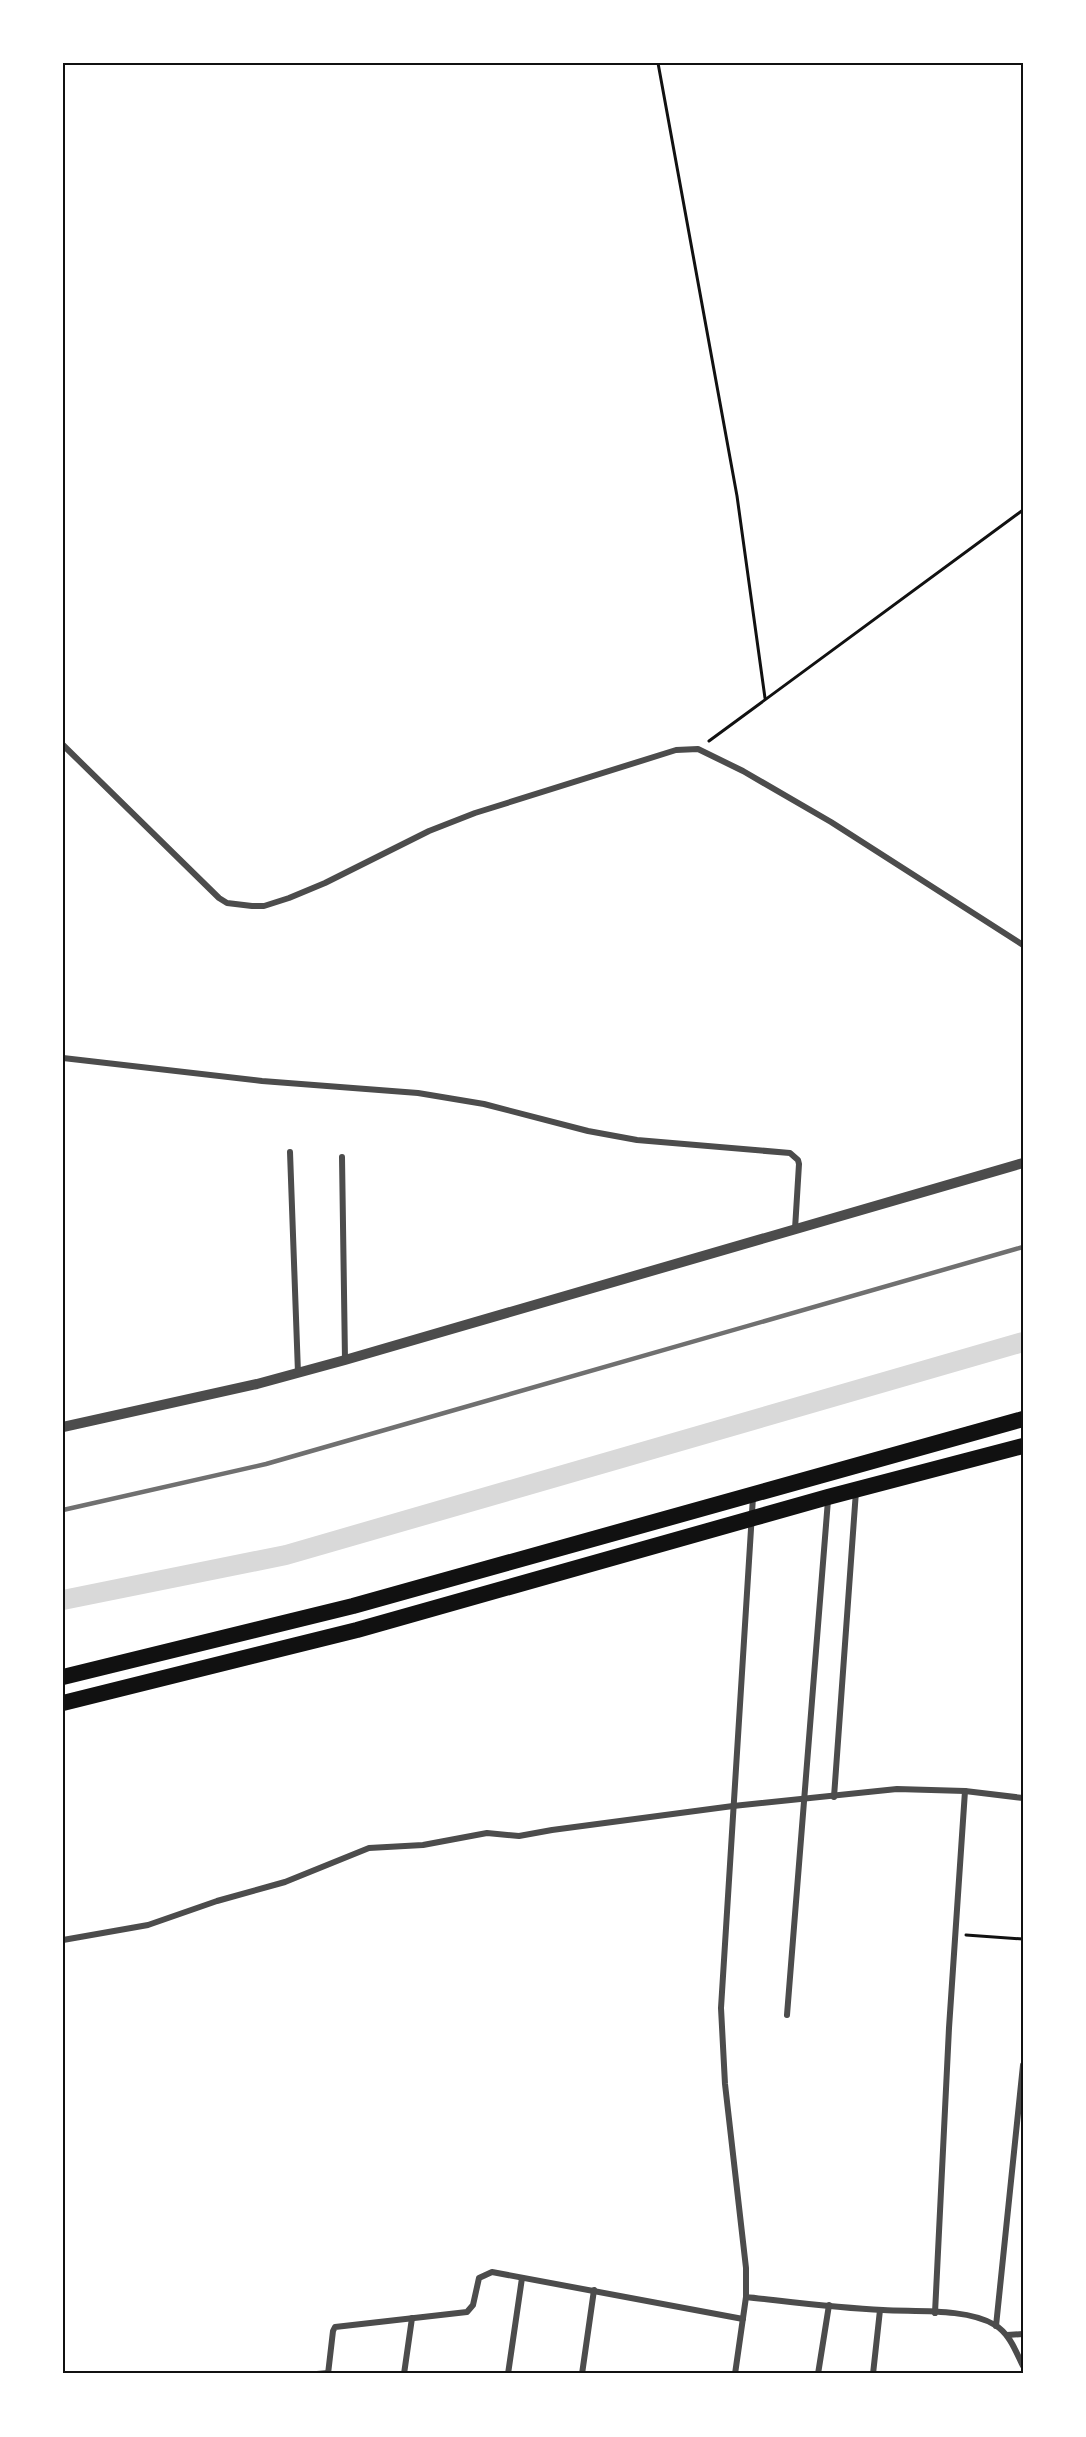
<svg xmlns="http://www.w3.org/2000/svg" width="1086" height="2437" viewBox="0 0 1086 2437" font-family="'Fira Sans',sans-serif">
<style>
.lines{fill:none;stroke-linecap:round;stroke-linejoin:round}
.canal{stroke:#d9d9d9;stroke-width:20}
.path{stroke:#111;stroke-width:3}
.minor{stroke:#4c4c4c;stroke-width:6}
.tertiary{stroke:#4c4c4c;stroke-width:10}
.trunk{stroke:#111;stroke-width:16}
.rail{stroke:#707070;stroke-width:4.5}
.neatline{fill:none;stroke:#111;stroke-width:2}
</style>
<rect width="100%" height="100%" fill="#fff"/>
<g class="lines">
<path class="canal" d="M63,1600L286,1555L1023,1342"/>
<g class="path">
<path d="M658,63L737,496L765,698"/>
<path d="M709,741L1023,510"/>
<path d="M966,1935L1023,1939"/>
</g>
<g class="minor">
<path d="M63,745L219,898L227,903L252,906H264L289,898L325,883L429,831L475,813L676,750L698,749L743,771L831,822L1023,945"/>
<path d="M63,1058L262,1081L418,1093L484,1104L588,1131L637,1140L790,1153L798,1160L799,1164L795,1229"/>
<path d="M290,1152L298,1373"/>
<path d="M342,1157L345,1360"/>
<path d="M834,1797L856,1491"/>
<path d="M63,1940L148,1925L217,1901L285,1882L369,1848L423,1845L487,1833L519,1836L552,1830L733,1806L897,1789L965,1791L1023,1798"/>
<path d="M787,2015L828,1500"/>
<path d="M746,2297C792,2302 837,2308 883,2310C916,2312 967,2308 995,2325C1010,2334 1016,2352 1023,2366"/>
<path d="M935,2313L949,2028L965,1791"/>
<path d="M996,2326L1023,2065"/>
<path d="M1007,2335L1023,2334"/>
<path d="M317,2374L328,2373"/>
<path d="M328,2374L333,2331L335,2327L467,2312L473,2305L479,2278L492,2272L743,2319"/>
<path d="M404,2374L412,2318"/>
<path d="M508,2374L522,2278"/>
<path d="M582,2374L594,2290"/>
<path d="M735,2374L746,2297V2268L725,2084L721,2008L753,1497"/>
<path d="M818,2374L829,2305"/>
<path d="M873,2374L880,2310"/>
</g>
<path class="tertiary" d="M63,1427L257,1384L345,1360L1023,1163"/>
<g class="trunk">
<path d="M63,1677L353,1606L1023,1419"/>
<path d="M63,1703L357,1630L828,1497L1023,1446"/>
</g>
<path class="rail" d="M63,1510L266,1464L1023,1247"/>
</g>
<rect width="1086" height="2437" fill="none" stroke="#ffffff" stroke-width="129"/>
<rect x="64" y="64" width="958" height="2308" class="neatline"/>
</svg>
